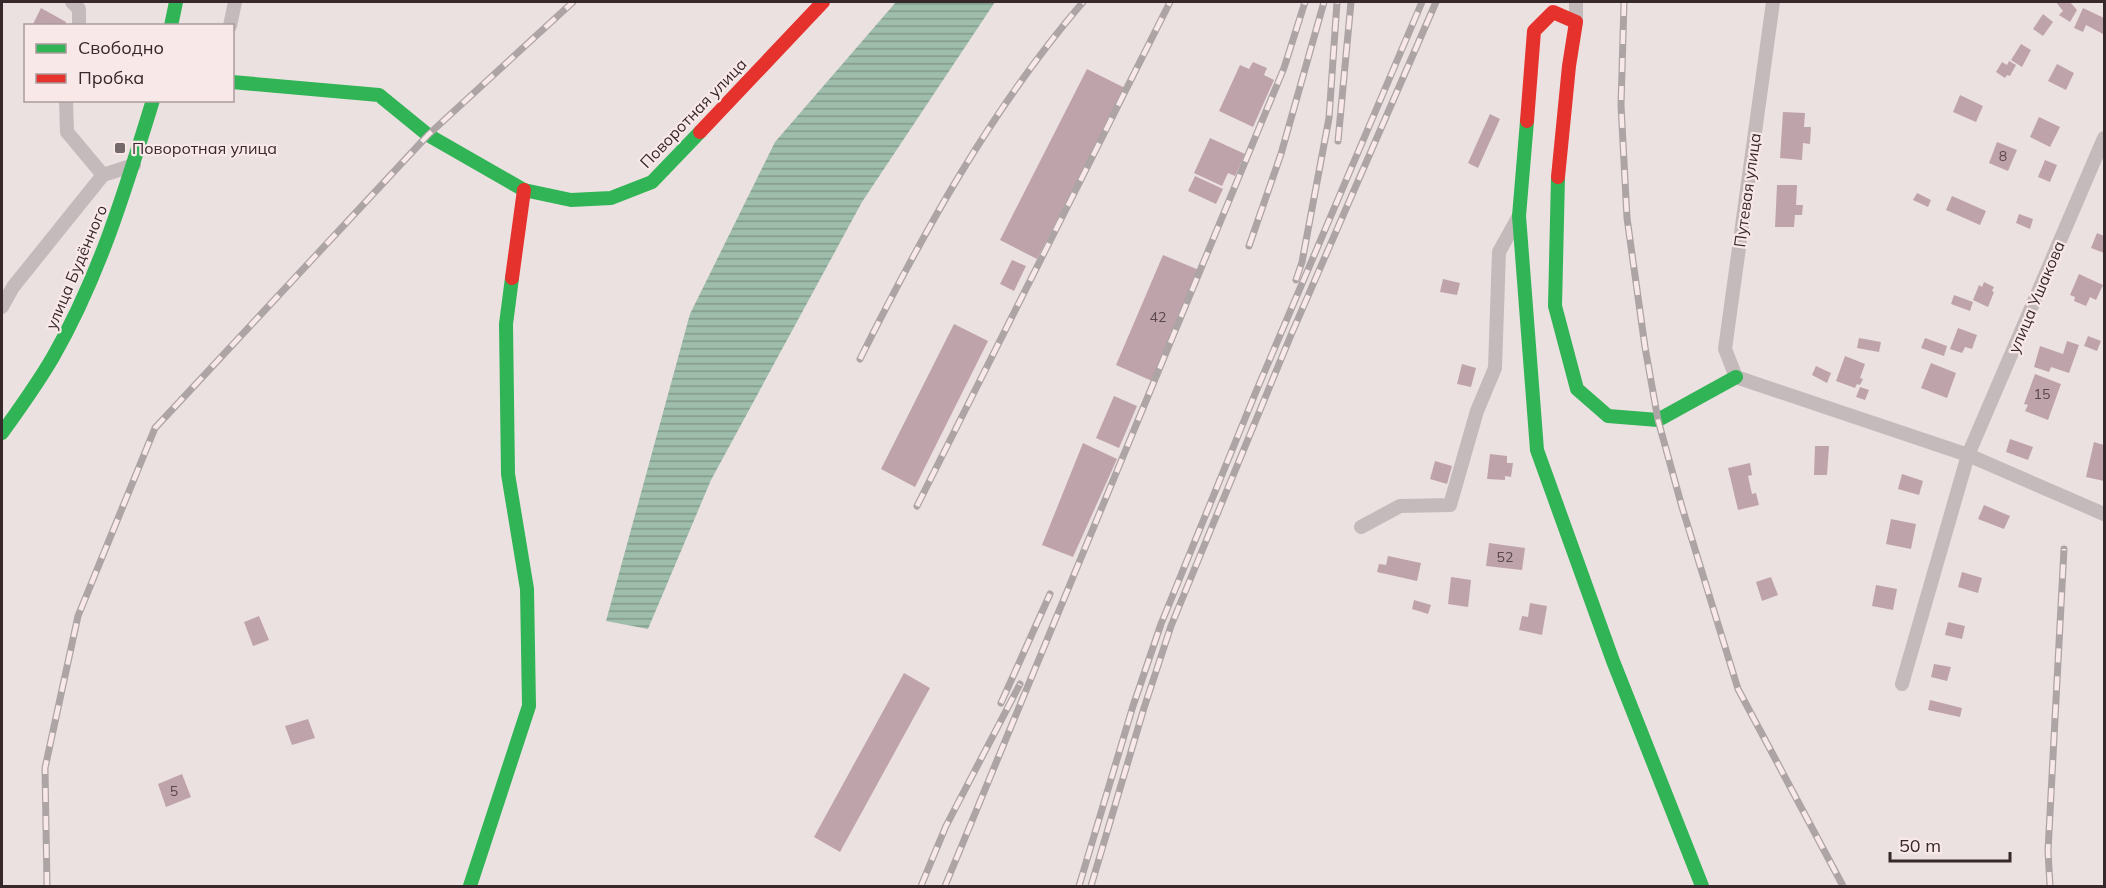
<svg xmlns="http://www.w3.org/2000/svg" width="2106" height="888" viewBox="0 0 2106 888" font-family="Mulish,sans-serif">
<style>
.water{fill:url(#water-rules)}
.building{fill:#bfa3ab}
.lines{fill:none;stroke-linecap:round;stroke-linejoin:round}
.street{stroke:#c5babb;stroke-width:14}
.fast{stroke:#30b455;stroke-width:14}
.jam{stroke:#e5322d;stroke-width:14}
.rail-casing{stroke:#ada4a5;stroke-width:7}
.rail{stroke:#f9e8e8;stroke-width:4.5;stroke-dasharray:14;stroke-linecap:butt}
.poi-dot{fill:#76696b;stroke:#f9e8e8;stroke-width:2}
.labels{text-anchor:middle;stroke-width:4.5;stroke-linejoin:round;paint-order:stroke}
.number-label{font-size:14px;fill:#58474b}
.street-label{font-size:16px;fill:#36282b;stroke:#f9e8e8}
.poi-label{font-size:16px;fill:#36282b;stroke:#f9e8e8;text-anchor:start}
</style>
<defs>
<pattern id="water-rules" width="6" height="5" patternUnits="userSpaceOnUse" patternTransform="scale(1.5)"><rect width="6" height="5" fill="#9ebdab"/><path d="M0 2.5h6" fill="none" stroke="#829a8b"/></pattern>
</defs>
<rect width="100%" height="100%" fill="#ece1e1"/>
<path class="water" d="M896,2H995L862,202L711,480L648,629L606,621L690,314L775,142Z"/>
<g class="building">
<path d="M2056,2H2070L2077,10L2070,22L2059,15L2063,11Z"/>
<path d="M41,8L66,22L65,26H32Z"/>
<path d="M2083,8L2104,18L2103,34L2086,25L2083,32L2074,28Z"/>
<path d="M2043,14L2053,22L2043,36L2033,29Z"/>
<path d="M2021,44L2031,50L2022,67L2011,60Z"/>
<path d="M2009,61L2016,65L2010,76L2007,75L2005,78L1996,72L2002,62L2007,65Z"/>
<path d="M1253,62L1267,68L1264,75L1274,80L1253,127L1219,111L1240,65L1249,69Z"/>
<path d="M2057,64L2074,73L2066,90L2048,81Z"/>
<path d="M1087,69L1125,88L1037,259L1000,240Z"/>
<path d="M1960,95L1983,106L1976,122L1953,112Z"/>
<path d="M1783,112L1805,113L1804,127H1811L1810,144L1803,143L1802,160L1780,158Z"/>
<path d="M1490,114L1500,119L1478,168L1468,163Z"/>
<path d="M2039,117L2060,127L2050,147L2030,137Z"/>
<path d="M1210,138L1245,154L1235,176L1228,173L1222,186L1194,173Z"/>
<path d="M1997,142L2017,150L2008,171L1989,163Z"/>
<path d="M2045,160L2057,165L2050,182L2038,177Z"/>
<path d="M1195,176L1223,189L1216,204L1188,191Z"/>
<path d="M1777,185H1797L1796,205H1803L1802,215H1795L1794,227H1775Z"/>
<path d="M1917,193L1931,200L1928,207L1913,200Z"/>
<path d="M1952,196L1986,211L1980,225L1946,210Z"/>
<path d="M2019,214L2033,219L2030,229L2016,223Z"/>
<path d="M2097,233L2104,236V253L2091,248Z"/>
<path d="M1163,255L1199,270L1152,381L1116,365Z"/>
<path d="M1012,260L1026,266L1014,291L1000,284Z"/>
<path d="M2079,274L2103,285L2096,300L2090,297L2086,306L2074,301L2075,297L2070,295Z"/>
<path d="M1443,279L1460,283L1457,295L1440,292Z"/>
<path d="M1984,282L1994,287L1992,291L1994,292L1988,307L1973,300L1979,285L1982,287Z"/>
<path d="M1954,295L1973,302L1970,311L1951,304Z"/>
<path d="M954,324L988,341L915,487L881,469Z"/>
<path d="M1958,328L1977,335L1972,349L1965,347L1962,353L1950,349Z"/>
<path d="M2088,336L2101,341L2097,351L2084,346Z"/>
<path d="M1859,338L1881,342L1879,352L1857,348Z"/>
<path d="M1925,338L1947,346L1944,356L1921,348Z"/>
<path d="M2067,341L2079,345L2069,373L2051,367L2049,372L2034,367L2040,346L2063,354Z"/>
<path d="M1845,356L1865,364L1860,378L1863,379L1860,385L1857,384L1855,388L1836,381Z"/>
<path d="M1931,363L1956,373L1947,398L1921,388Z"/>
<path d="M1462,364L1476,368L1471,387L1457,384Z"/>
<path d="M1816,366L1831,373L1827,383L1812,375Z"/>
<path d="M2035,374L2061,384L2048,420L2025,411L2028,405L2024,404Z"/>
<path d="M1860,387L1869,390L1865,400L1856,397Z"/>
<path d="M1114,396L1137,406L1119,448L1096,438Z"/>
<path d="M2010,439L2033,447L2028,460L2006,452Z"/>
<path d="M2094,442L2104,445V481L2086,477Z"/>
<path d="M1083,443L1117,459L1073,557L1042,545Z"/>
<path d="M1815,446H1829L1827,475H1814Z"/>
<path d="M1490,454L1507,456V463H1513L1511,477L1505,476V480L1487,479Z"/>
<path d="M1435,461L1452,466L1447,484L1430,479Z"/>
<path d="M1750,463L1752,475L1748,476L1752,494L1756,493L1759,505L1738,510L1728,468Z"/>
<path d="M1902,474L1923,481L1919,495L1898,489Z"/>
<path d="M1984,505L2010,516L2004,529L1978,519Z"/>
<path d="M1891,519L1916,524L1911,549L1886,544Z"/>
<path d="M1489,543L1525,548L1522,570L1486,566Z"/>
<path d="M1388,556L1421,563L1417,581L1377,572L1379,564L1386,565Z"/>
<path d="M1962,572L1982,578L1978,593L1958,587Z"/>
<path d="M1451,577L1471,580L1468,607L1448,604Z"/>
<path d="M1771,577L1778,595L1762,601L1756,582Z"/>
<path d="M1876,585L1897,589L1893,610L1872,606Z"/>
<path d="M1414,600L1431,605L1428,614L1412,609Z"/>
<path d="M1530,603L1547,606L1542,635L1519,630L1522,616L1528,617Z"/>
<path d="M259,616L269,640L253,646L244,622Z"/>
<path d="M1948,622L1965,626L1962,639L1945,635Z"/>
<path d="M1934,664L1951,667L1947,681L1931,677Z"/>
<path d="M904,673L930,688L840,852L814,837Z"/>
<path d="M1930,700L1962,708L1960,717L1928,710Z"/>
<path d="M308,719L315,738L292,745L285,726Z"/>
<path d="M182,774L191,797L166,807L158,784Z"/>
</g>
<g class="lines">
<g class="street">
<path d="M72,2L79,9V26"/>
<path d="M1773,2L1725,349L1736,377L1968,455L2104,514"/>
<path d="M1576,22V2"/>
<path d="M230,26L235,2"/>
<path d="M66,100L67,132L103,175"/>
<path d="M2,307L13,287L103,175L134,165"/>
<path d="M1361,527L1400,506L1450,505L1477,411L1495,368L1499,252L1519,216"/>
<path d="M1902,684L1968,455L2104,138"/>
</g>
<g class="fast">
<path d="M171,26L176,2"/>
<path d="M232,82L379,95L428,135L524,190L571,200L611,198L652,182L700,132"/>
<path d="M1527,121L1519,216L1537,450L1613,661L1702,886"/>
<path d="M1558,177L1555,306L1577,389L1608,416L1658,420L1736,377"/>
<path d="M2,433C20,408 38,383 53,357C99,277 126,188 153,100"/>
<path d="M470,886L529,706L527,589L508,474L506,324L512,278"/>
</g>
<g class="jam">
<path d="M1527,121L1534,31L1553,12L1576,22L1569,66L1558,177"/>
<path d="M700,132L823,2"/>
<path d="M512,278L524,190"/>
</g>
<g class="rail-casing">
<g id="rail">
<path d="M1624,2L1621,105L1627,218L1645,347L1658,420L1682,507L1738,689L1843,886"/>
<path d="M1338,141L1351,2"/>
<path d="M1249,246L1281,154L1324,2"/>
<path d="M1296,280L1302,262L1329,118L1337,2"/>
<path d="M860,359C923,233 991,109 1083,2"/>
<path d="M917,506L1170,2"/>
<path d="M1001,703L1050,594"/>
<path d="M47,886L45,768L78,616L155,428L428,135L573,2"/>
<path d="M921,886L946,826L1020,684"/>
<path d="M945,886L1284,68L1305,2"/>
<path d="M1079,886L1133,706L1161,624L1255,394L1422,2"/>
<path d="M1091,886L1144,708L1171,626L1291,335L1436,2"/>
<path d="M2050,886L2048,851L2064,549"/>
</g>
</g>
<use href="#rail" class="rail"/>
</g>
<rect class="poi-dot" x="114" y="142" width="12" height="12" rx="3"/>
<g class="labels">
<g class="number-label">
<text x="2003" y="161">8</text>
<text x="1158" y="322">42</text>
<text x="2042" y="399">15</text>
<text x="1505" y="562">52</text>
<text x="174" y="796">5</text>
</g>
<g class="street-label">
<text transform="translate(693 113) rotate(-46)" y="6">Поворотная улица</text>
<text transform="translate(1747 190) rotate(-82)" y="6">Путевая улица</text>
<text transform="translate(76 267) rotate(-67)" y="6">улица Будённого</text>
<text transform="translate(2036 297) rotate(-67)" y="6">улица Ушакова</text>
</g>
<g class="poi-label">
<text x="132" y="154">Поворотная улица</text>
</g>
</g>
<rect width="2106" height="888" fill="none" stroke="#36282b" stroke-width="6"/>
<rect x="24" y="24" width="210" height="78" fill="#f9e8e8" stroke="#ab9b9c" stroke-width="1.5"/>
<rect x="36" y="44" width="30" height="9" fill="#30b455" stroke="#ab9b9c" stroke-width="1.5"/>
<text x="78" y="54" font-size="18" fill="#36282b">Свободно</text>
<rect x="36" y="74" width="30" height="9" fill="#e5322d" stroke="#ab9b9c" stroke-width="1.5"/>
<text x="78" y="84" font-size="18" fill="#36282b">Пробка</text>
<path d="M1890 852v9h120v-9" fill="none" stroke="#36282b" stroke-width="3"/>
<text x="1899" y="852" font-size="18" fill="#36282b" stroke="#f9e8e8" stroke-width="4.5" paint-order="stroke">50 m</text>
</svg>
